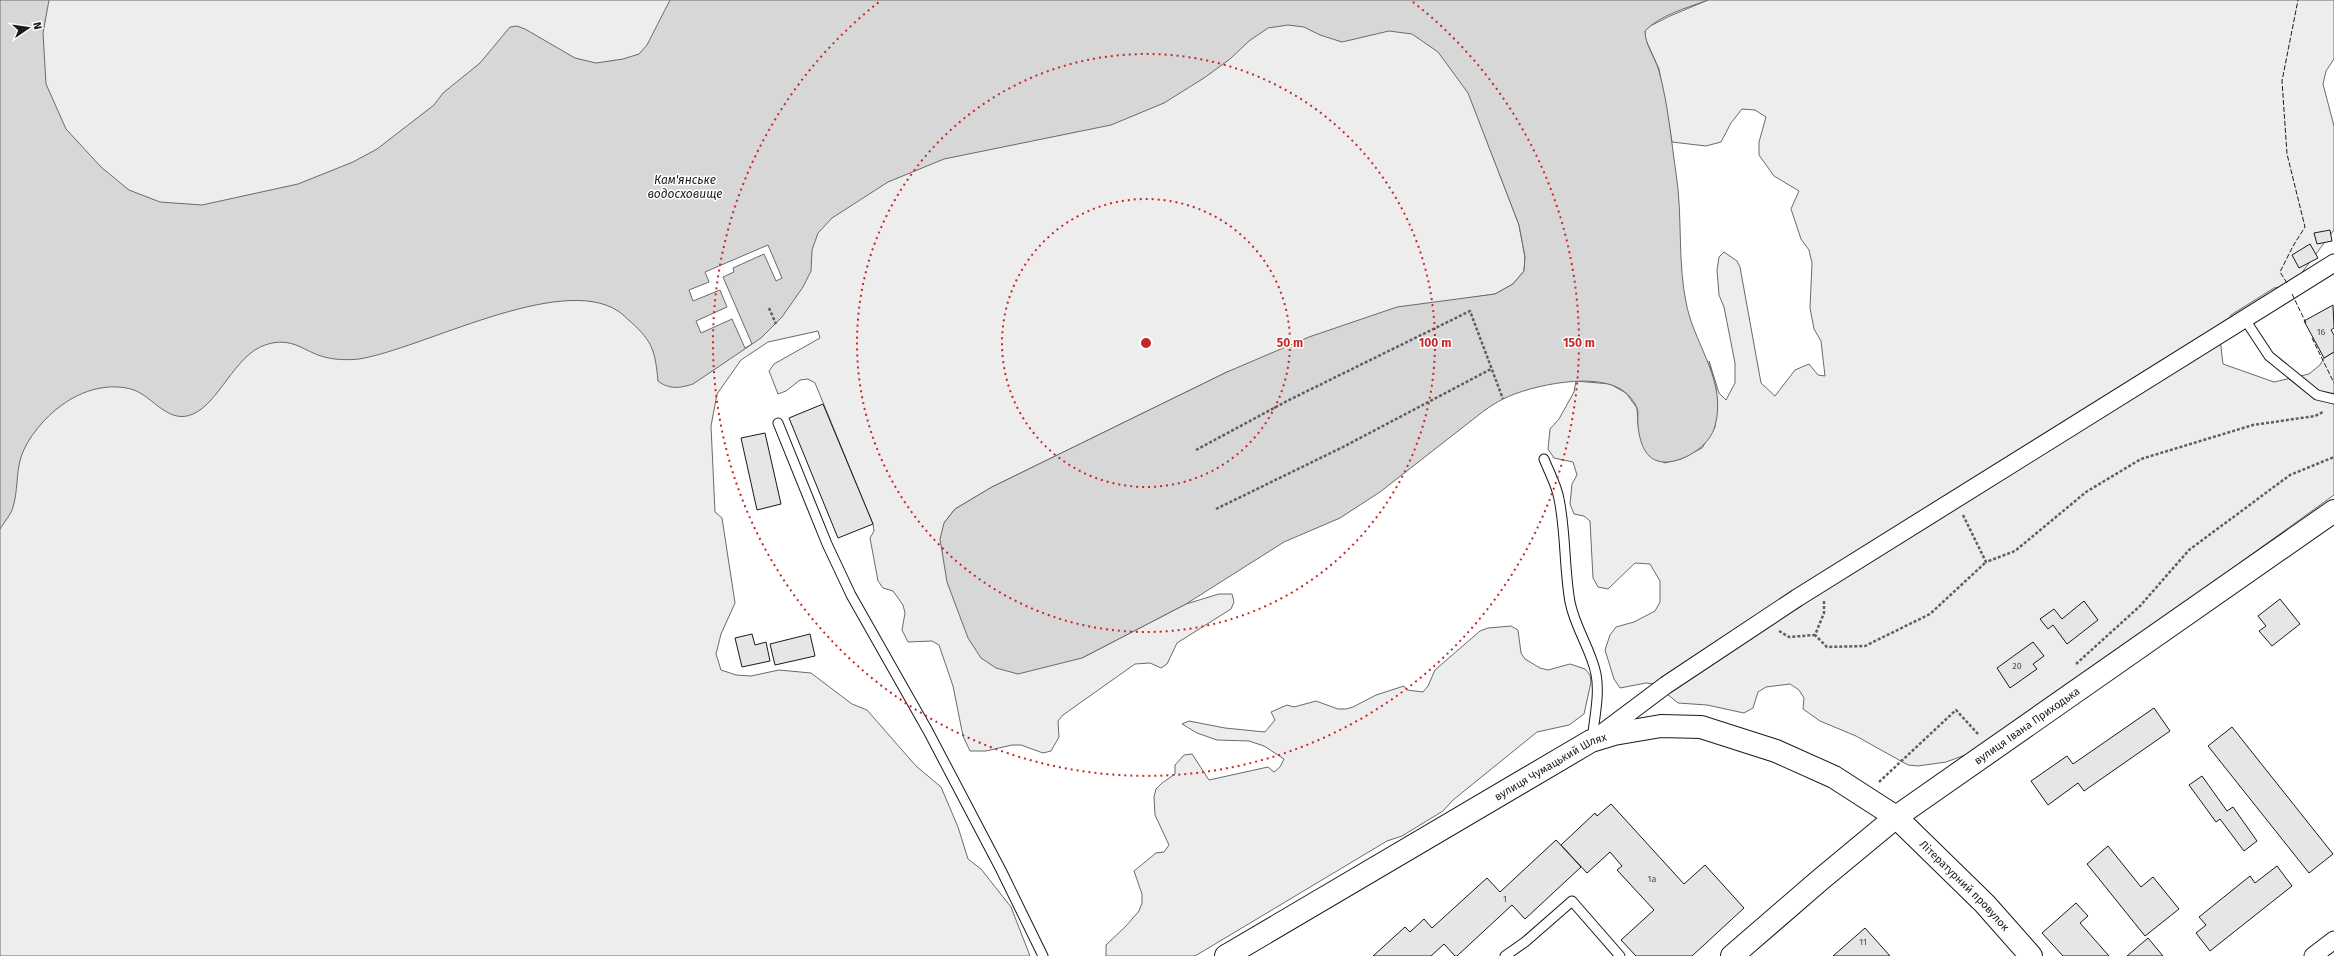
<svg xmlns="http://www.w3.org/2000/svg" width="2334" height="956" viewBox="0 0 2334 956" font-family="'Fira Sans',sans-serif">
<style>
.built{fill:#ededed;stroke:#6a6a6a}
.water{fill:#d7d7d7;stroke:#6a6a6a}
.pier{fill:#fff;stroke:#6a6a6a}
.building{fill:#e6e6e6;stroke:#1a1a1a}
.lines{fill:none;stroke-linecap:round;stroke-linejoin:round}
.lane-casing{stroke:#1a1a1a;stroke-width:11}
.street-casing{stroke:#1a1a1a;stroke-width:19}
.secondary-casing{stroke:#1a1a1a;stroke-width:24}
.primary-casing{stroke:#1a1a1a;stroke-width:24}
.highway-casing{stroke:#1a1a1a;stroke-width:24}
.path{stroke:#5f5f5f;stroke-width:2.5;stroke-dasharray:3 2;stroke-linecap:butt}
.lane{stroke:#fff;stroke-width:9}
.street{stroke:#fff;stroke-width:17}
.secondary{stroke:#fff;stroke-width:22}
.primary{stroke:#fff;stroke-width:22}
.highway{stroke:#fff;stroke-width:22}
.fence{stroke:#1a1a1a;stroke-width:1;stroke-dasharray:5 2;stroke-linecap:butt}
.ring{fill:none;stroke:#c62828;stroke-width:2;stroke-dasharray:2 4}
.labels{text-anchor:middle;stroke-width:3;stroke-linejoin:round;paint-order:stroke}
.number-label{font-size:9px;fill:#4d4d4d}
.street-label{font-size:11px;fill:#1a1a1a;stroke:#fff}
.water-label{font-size:12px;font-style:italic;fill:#1a1a1a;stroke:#fff}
.centre{fill:#c62828;stroke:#fff;stroke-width:2}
.ring-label{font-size:12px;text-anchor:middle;font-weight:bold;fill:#c62828;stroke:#fff;stroke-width:3;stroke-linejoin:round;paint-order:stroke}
</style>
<rect width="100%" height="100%" fill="#fff"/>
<g class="built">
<path d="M0,0H1685L1473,104L1519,225L1525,257L1524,271L1513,284L1495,294L1469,298L1227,372L992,487L955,509L944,523L1082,658L1186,604L1219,594H1232L1234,602L1231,609L1177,643L1167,664L1161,668L1150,663L1135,664L1063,715L1058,721L1059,737L1051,751L1043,753L1021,745H1012L986,751H970L963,736L953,686L939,645L932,641L908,642L902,630L905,613L903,605L893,591L883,588L878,581L870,538L874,531L873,524L815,383L808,379L800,380L786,391L778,394L769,371L774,364L820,338L818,331L768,342L741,360L717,394L711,426L715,512L722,518L735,603L721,634L716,654L721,670L736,675L751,676L779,670L811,673L852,704L867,710L916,766L941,787L958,827L968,859L981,869L1011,907L1030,956H0Z"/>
<path d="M1708,0H2334V59L2326,71L2323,84L2334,126V230L2297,279L2287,286L2274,288L2231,315L2220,339L2223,364L2274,382L2309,374L2320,365L2324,358L2334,352V495L1982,749L1946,762L1918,766L1908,765L1856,736L1820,721L1803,709L1804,698L1799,690L1790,684L1766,687L1758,692L1753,708L1744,713L1707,705L1678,703L1655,684L1646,683L1620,688L1614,679L1605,650L1610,635L1616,627L1634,622L1655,611L1660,602V581L1650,564L1635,563L1608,589L1598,587L1593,578L1590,521L1584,516L1574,514L1570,504L1572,484L1577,475L1573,462L1554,458L1548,449L1550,429L1559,419L1574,392L1576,381L1610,384L1626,393L1637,408L1638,425L1664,463L1681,459L1702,448L1715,427L1717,409L1716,389L1709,361L1719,393L1726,400L1735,383V363L1724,307L1719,295L1717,270L1719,257L1724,252L1737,261L1740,267L1761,383L1775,396L1795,370L1809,364L1818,375L1825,376L1821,341L1814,329L1810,308L1812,263L1809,250L1801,239L1791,209L1799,191L1774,176L1759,155V142L1766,117L1755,110L1742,109L1731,123L1721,142L1706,146L1672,142L1659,69L1645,38V31L1650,26L1670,16Z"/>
<path d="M1511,626L1518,630L1521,653L1525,659L1540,668L1548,670L1570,664L1585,669L1590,675L1591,682L1584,714L1569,725L1537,732L1453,800L1443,811L1402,836L1387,841L1195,956H1106V945L1126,926L1139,911L1142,903V894L1134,871L1156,853L1164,852L1169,845L1155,815L1154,797L1156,789L1162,783L1175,774V765L1184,755L1192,754L1209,780L1268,767L1274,772L1280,767L1284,759L1264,746L1249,741L1217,740L1197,733L1182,724L1189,721L1225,728L1265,732L1275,720L1271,712L1287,705L1294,707L1316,701L1338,709H1346L1353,707L1376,695L1404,686L1407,690L1423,692L1428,686L1435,670L1480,631L1488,628Z"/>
</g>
<path class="water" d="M0,0H49L43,33L46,84L66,129L101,167L129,190L160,202L202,205L298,184L353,162L377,149L434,105L443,93L480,63L510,27L517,26L525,29L575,58L596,63L623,59L639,54L647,45L670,0H1708C1687,8 1660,15 1645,31C1645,45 1655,57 1659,71C1668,104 1671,139 1676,173C1683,217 1677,263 1687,307C1696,347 1727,382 1715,426C1710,444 1691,457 1674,461C1648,467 1640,447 1638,425C1637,420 1639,412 1637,408C1635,403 1630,396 1626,393C1601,370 1531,385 1503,399C1497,402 1491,406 1485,410L1380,492L1340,518L1284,542L1186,604L1082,658L1018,674L996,668L981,658L968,638L947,582L940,539L944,523L955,509L992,487L1227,372L1309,337L1397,307L1495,294L1513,284L1524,271L1525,257L1519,225L1468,93L1438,52L1412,34L1389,31L1342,42L1320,35L1304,27L1288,25L1268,28L1249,41L1230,59L1204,78L1164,103L1111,125L944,159L888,182L832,218L818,233L812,250L811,271L803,287L782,317L761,338L693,384C680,388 670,390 658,381C655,351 653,342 631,322C627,319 623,314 618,311C560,273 422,349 359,359C350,360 337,360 329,358C305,354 294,335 265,345C235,355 219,403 193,414C169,425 153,397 134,390C110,382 82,390 62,405C46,416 27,438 21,457C16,473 18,491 13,507C11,515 4,522 0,529Z"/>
<path class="pier" d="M768,245L782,278L776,281L764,254L733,268L734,272L723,277L752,344L745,348L732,319L701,333L696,321L727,307L720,290L693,301L689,290L709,282L705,272Z"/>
<g class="building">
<path d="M2330,230L2332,241L2317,244L2314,233Z"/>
<path d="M2310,244L2318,258L2299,268L2292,255Z"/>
<path d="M2333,305L2334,328L2331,330L2334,335V352L2324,358L2304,321Z"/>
<path d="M823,404L873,524L838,538L789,418Z"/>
<path d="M765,433L781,504L757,510L741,438Z"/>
<path d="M2280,599L2300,624L2272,646L2259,631L2266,626L2258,616Z"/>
<path d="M2084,601L2098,620L2067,644L2053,625L2048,629L2040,619L2054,609L2062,619Z"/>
<path d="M752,634L755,645L766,642L770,661L742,667L735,638Z"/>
<path d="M810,634L815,656L775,665L770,644Z"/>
<path d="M2033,642L2044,656L2033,664L2037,669L2010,688L1997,668Z"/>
<path d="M2154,708L2170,731L2084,791L2078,783L2048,805L2031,781L2067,756L2073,764Z"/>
<path d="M2232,727L2333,854L2309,873L2208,746Z"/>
<path d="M2202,776L2227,811L2233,807L2257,841L2244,851L2220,819L2216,822L2189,785Z"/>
<path d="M1611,804L1684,884L1705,865L1744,908L1692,956H1636L1621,940L1654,910L1617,870L1622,866L1610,852L1587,873L1561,845L1595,813L1597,816Z"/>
<path d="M1556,840L1581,867L1525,919L1512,905L1457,956H1455L1444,944L1431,956H1373L1405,927L1410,932L1424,919L1432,928L1487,878L1500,892Z"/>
<path d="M2108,846L2141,887L2153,877L2179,909L2145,936L2087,864Z"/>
<path d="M2277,866L2292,886L2210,951L2196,933L2206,925L2199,917L2250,876L2255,883Z"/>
<path d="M2076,903L2088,916L2080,923L2109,956H2063L2042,933Z"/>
<path d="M1865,928L1890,956H1833Z"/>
<path d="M2148,938L2163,956H2127Z"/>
</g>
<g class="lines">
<g class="lane-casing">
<g id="lane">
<path d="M2244,318L2269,356L2317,395L2334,399"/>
<path d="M778,423L827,544L851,595L928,731L1001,870L1043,956"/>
<path d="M1544,459C1549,472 1557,486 1559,499C1566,533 1564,568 1570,602C1575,628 1591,649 1596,674C1600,695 1594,719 1592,741"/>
<path d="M1505,956L1525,942L1572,901L1620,956"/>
</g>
</g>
<g class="street-casing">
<g id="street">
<path d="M1598,736L1666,685L1797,598L2334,263"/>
<path d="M2313,956L2334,940"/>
</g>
</g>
<g class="secondary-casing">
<path id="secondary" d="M1732,956L1820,880L1896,817"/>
</g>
<g class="primary-casing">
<g id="primary">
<path id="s1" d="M1896,817L1985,904L2031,956"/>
</g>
</g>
<g class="highway-casing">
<g id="highway">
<path id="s2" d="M1226,956L1591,741L1614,734L1661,726L1701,727L1776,751L1834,777L1896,817L2334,511"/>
</g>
</g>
<g class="path">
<path d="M769,308L776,324"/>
<path d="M1196,450L1287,401L1470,311L1503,399"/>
<path d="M1216,509L1343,447L1491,369"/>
<path d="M1963,515L1986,562L2015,551L2086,492L2141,459L2253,425L2315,416L2323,412"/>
<path d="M1824,601V613L1815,635L1827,647L1865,646L1930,614L1986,562"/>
<path d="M1779,631L1789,637L1815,635"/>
<path d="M2076,664L2140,606L2189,550L2290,475L2334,457"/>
<path d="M1879,782L1956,710L1978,734"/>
</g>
<use href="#lane" class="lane"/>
<use href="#street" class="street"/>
<use href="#secondary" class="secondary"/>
<use href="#primary" class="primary"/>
<use href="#highway" class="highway"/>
<g class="fence">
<path d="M2287,283L2280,272L2293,246L2305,227L2287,154L2282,81L2298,0"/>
<path d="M2292,294L2306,323"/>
<path d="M2312,338L2334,383"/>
</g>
</g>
<g class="ring">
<circle cx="1146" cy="343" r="144"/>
<circle cx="1146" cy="343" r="289"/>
<path d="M1413 2A433 433 0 1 1 879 2"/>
</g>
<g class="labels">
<g class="number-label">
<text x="2321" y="335">16</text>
<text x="2017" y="669">20</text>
<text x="1652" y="882">1а</text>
<text x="1505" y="902">1</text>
<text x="1863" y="945">11</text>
</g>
<g class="street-label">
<text dy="4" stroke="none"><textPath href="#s2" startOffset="911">вулиця Івана Приходька</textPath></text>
<text dy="4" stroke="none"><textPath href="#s2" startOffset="376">вулиця Чумацький Шлях</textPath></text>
<text dy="4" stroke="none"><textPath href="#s1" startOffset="97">Літературний провулок</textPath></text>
</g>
<g class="water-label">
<text x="685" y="184">Кам'янське<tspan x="685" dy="14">водосховище</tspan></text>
</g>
</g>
<circle cx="1146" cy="343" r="6" class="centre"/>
<g class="ring-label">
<text x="1290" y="347">50 m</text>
<text x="1435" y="347">100 m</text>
<text x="1579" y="347">150 m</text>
</g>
<g transform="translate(28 28) rotate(77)" stroke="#ffffff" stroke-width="3" paint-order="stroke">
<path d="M0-3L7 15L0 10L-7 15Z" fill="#1a1a1a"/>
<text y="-6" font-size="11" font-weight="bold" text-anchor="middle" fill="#1a1a1a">N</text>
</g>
</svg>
